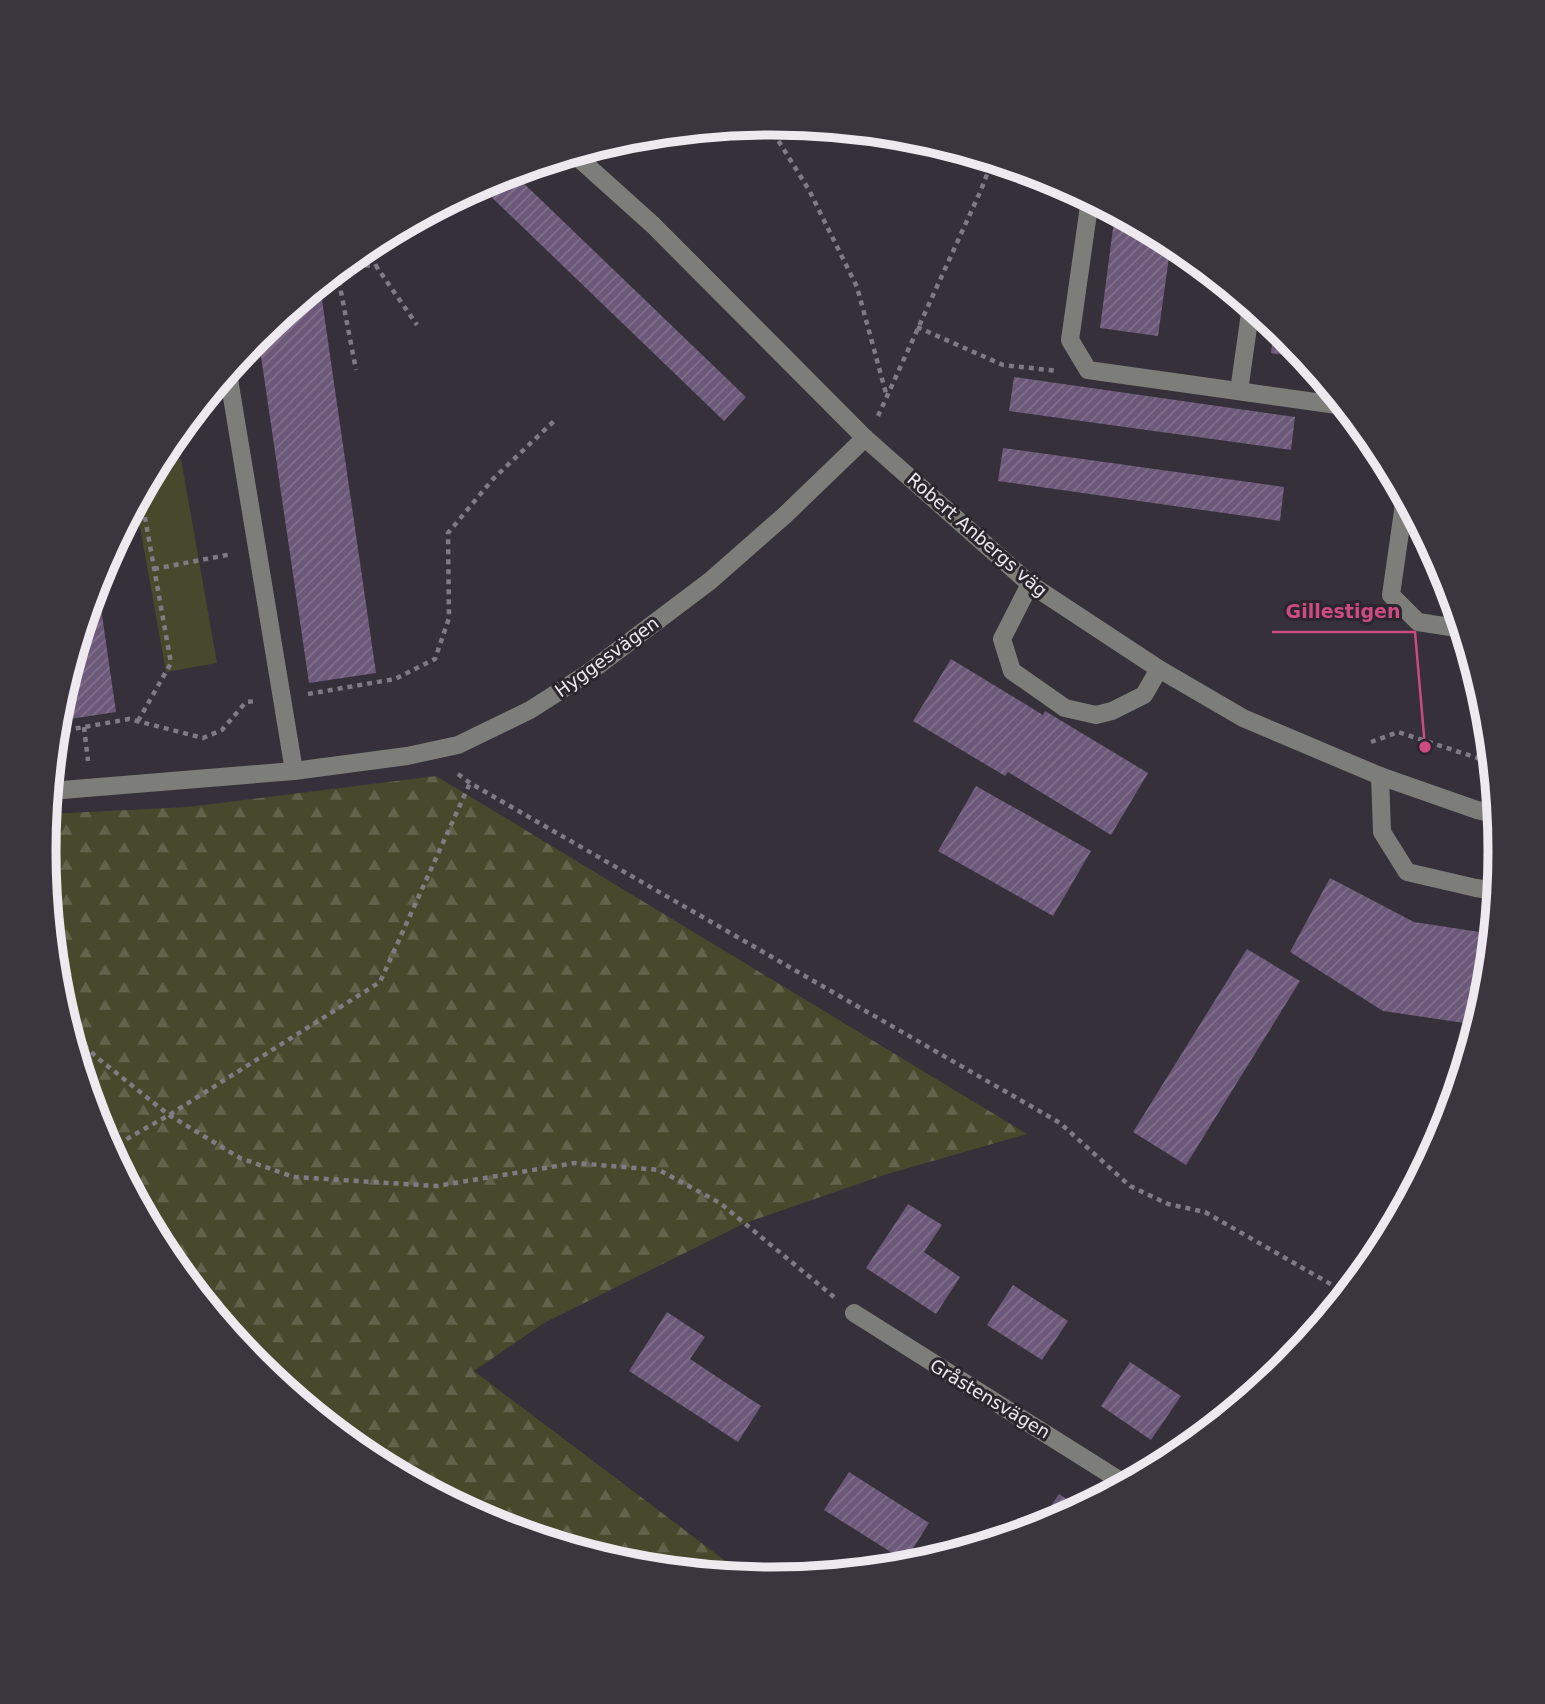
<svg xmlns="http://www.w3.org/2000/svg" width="1545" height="1704" viewBox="0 0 1545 1704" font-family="'DejaVu Sans',sans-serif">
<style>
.forest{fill:url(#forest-firs)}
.park{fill:#48492c}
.building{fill:url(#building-hatch)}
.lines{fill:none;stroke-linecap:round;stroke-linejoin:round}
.path{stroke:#807b83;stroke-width:4.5;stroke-dasharray:5 5;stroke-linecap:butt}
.minor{stroke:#7d7e79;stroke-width:18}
.labels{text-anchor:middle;stroke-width:6;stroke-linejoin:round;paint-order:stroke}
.street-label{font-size:18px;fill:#ede9ef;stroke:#2b262e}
.rim{fill:none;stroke:#ede9ef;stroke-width:9}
.leader{fill:none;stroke:#cd4c80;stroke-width:2.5}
.callout-dot{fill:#cd4c80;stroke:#2b262e;stroke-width:2.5}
.callout-label{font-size:19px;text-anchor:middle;font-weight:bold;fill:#cd4c80;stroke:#2b262e;stroke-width:6;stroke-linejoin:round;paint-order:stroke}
</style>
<defs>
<pattern id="forest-firs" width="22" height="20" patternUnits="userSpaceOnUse" patternTransform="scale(1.75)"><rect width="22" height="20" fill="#48492c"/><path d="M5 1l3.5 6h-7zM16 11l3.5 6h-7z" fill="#63634b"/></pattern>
<pattern id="building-hatch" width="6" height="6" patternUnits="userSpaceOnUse" patternTransform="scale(1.75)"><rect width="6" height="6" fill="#6c5878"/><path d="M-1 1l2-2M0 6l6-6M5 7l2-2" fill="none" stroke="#81708c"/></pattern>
</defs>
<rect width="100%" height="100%" fill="#353039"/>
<path class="forest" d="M436,776L1027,1134L884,1175L745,1223L544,1323L474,1371L748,1578L630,1567L493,1525L367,1458L257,1367L166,1257L99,1131L58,994L44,852L48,814L188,807Z"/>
<path class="park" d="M181,459L217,663L166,672L136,505L158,464Z"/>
<g class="building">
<path d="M513,173L746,397L724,421L480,186L494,179Z"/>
<path d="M1115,213L1171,243L1158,336L1100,328Z"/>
<path d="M321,293L376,673L309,683L258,336L309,294Z"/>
<path d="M1274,326L1288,337L1305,358L1271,353Z"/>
<path d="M1014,377L1295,417L1291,450L1009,411Z"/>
<path d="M1003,448L1284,487L1280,521L998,481Z"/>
<path d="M1436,556L1446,573L1450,587L1432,584Z"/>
<path d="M97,580L116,712L57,721L58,709Z"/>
<path d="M951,659L1043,715L1045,711L1148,773L1111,835L1008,772L1005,776L913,721Z"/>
<path d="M976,786L1091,851L1053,916L938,851Z"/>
<path d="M1330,878L1414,922L1493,934L1487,995L1478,1025L1383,1011L1290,952Z"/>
<path d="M1247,949L1300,981L1186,1165L1133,1132Z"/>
<path d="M908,1204L942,1225L924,1252L960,1277L936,1314L866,1268Z"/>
<path d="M1013,1285L1068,1321L1042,1360L987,1325Z"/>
<path d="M667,1312L705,1337L690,1359L761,1406L738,1442L629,1371Z"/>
<path d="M1130,1362L1181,1396L1151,1440L1101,1406Z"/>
<path d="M849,1472L929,1523L905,1561L824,1510Z"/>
<path d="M1059,1494L1082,1509L1051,1525L1034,1531Z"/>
</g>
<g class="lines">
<g class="path">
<path d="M768,124L809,190L857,287L887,397"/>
<path d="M370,245L376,266"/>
<path d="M345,264L376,266L417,325"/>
<path d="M337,271L356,370"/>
<path d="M917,327L1003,365L1058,371"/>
<path d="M878,416L981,190L992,161"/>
<path d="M154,569L232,554"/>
<path d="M308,694L395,679L435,659L449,618L448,533L493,479L554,421"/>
<path d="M138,721L171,663L141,495"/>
<path d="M84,727L88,761"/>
<path d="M56,732L129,719L203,738L222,730L246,702L257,701"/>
<path d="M1371,742L1398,732L1493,763"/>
<path d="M458,774L470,783L1060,1123L1130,1186L1168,1204L1205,1212L1348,1294"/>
<path d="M69,1032L100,1060L169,1115L240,1158L294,1177L437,1186L575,1163L659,1170L720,1203L834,1297"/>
<path d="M109,1149L169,1115L380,982L470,783"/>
</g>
<g class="minor">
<path d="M574,154L653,225L865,438L1030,584L1159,669L1243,718L1380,776L1477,810L1498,815"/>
<path d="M1090,199L1070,340L1088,370L1344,406"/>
<path d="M228,373L294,771"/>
<path d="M1239,391L1251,306"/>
<path d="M1405,497L1391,595L1418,622L1463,629"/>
<path d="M1030,584L1002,639L1012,671L1065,708L1096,715L1112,711L1144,695L1159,669"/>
<path d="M1380,776L1382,832L1407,872L1476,888L1497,891"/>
<path d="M50,791L294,771L407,756L458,745L530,710L588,673L710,581L784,516L865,438"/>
<path d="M854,1313L1127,1485"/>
</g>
</g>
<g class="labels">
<g class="street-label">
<text transform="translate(977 535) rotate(41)" y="6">Robert Anbergs väg</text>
<text transform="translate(607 657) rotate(-36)" y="6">Hyggesvägen</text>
<text transform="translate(990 1399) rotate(31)" y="6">Gråstensvägen</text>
</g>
</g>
<path d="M0 0H1545V1704H0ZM56 851a716 716 0 1 1 1432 0a716 716 0 1 1-1432 0Z" fill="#3b363d" fill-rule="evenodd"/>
<path class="rim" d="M56 851a716 716 0 1 1 1432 0a716 716 0 1 1-1432 0Z"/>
<path class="leader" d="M1425 747L1415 632H1272"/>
<circle class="callout-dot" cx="1425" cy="747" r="7"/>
<g class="callout-label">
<text x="1343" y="618">Gillestigen</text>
</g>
</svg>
